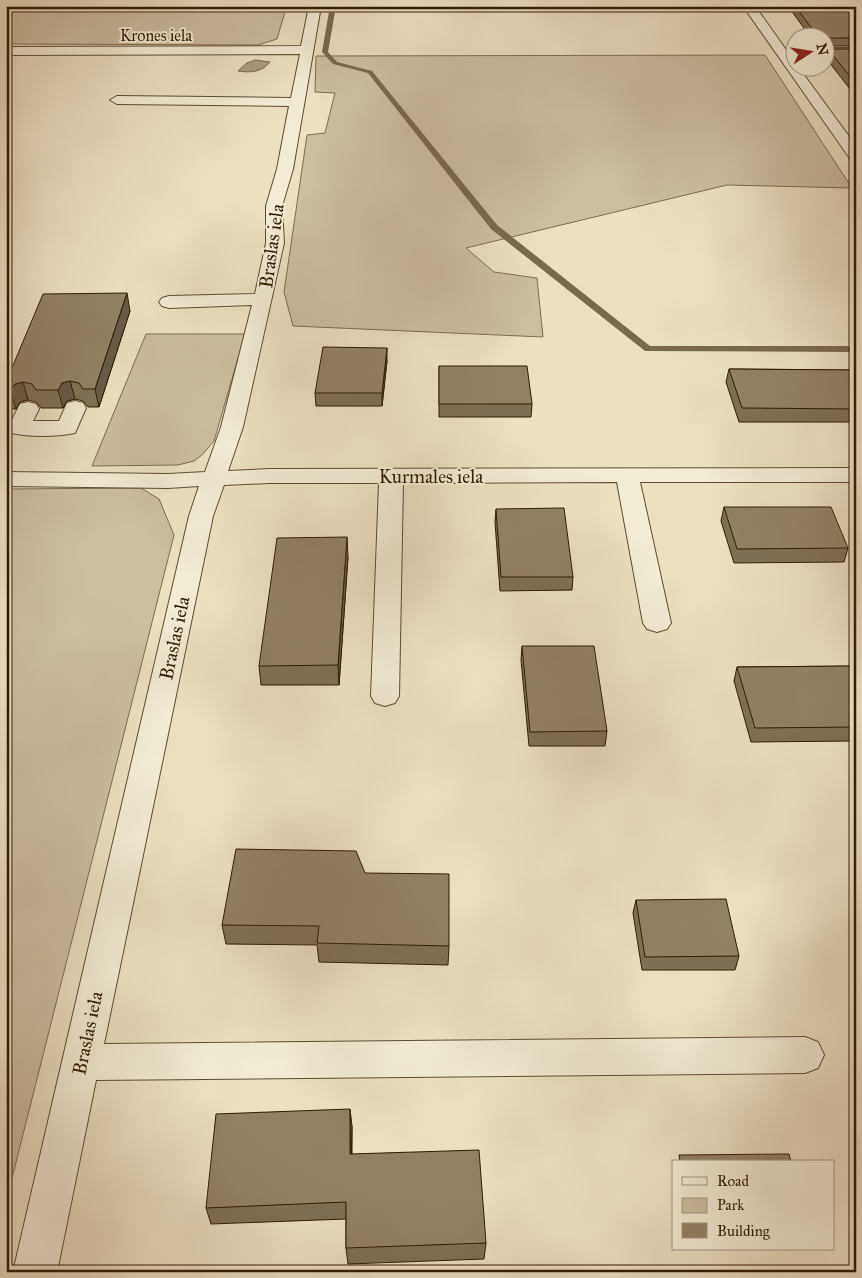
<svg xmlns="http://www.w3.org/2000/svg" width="862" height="1278" viewBox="0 0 862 1278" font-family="'IM FELL Great Primer',serif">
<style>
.green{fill:#cbbfa1;stroke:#7d6d50}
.water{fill:#ab9e80;stroke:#796a4d}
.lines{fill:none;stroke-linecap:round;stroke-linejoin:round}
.stream{fill:#796a4d;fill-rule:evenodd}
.minor-casing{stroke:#5e4c30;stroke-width:2}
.minor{fill:#f2ecd7;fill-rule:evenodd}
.wall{fill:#7d7057;stroke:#2f1b00}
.shaded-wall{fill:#665b47;stroke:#2f1b00}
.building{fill:#918265;stroke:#2f1b00}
.labels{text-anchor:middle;stroke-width:4;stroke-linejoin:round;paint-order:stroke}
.far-street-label{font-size:16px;fill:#2f1b00;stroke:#f2ecd7}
.street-label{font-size:19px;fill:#2f1b00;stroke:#f2ecd7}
</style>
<rect width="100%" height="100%" fill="#ebe1c2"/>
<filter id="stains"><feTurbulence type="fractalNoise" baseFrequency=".004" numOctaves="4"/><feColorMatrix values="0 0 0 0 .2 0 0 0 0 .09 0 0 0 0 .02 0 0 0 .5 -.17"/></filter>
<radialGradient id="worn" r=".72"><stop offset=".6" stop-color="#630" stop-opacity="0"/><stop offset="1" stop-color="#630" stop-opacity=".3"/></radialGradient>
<g class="green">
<path d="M6,6L270,7L285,12L277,39L258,45L6,44Z"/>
<path d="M765,55L852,188L727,185L466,248L494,272L537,278L543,337L293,326L284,292L307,135L325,133L335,93L315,92L316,56Z"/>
<path d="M146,334H245L214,441L202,455L194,461L178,465L92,466Z"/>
<path d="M141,488L159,499L174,535L6,1202V489Z"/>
</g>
<path class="water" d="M255,60L270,62C262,72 251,73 238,71L247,63Z"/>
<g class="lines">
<path class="stream" d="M330,6H336L328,52L337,62L372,71L497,225L650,346H856V352L645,351L491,229L368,73L333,64L322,52Z"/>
<g class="minor-casing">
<g id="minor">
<path d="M309,6H321L293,169L282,206L284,243L243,427L228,471L269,469L856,468V482H640L671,623L667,629L657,632L647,629L643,623L617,482L403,483L399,696L395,703L385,706L375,703L371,696L379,483H269L224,485L213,516L104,1044L805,1037L818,1042L824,1055L818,1068L805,1073L96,1080L57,1272H13L189,516L199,486L168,488L6,486V472L168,474L205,472L221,427L252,305L169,308L162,306L159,302L162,298L169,296L255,294L266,243V206L277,169L289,106L117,104L110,100L117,96L291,98L300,54L6,55V47L301,46Z"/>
<path d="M743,6H755L794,61V68H799L856,146V162L851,160Z"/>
<rect x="824" y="48" width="32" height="8"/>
<path d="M75,401L83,403L86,408L75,433C57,437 29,437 11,433L8,428L20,404L28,402L36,404L39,409L33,421H59L67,403Z"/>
</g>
</g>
<use href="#minor" class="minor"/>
</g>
<g class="wall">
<path d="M788,6H856L855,46H824V38H811Z"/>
<path d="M828,49H856V97L826,58Z"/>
<path d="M130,311L99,407H88L83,401L75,399L67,401L63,408H41L36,402L28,400L20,402L16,409H8L6,404V382Z"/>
<path d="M387,361L382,406H316L315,393Z"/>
<path d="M439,366L532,404L531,417H439Z"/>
<path d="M729,369L856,370V422H739L726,382Z"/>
<path d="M724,507L848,548L844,562L734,563L721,521Z"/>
<path d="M496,509L573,577L572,590L500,591L495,522Z"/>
<path d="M348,557L339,685H261L259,666Z"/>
<path d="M522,646L607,731L605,746H529L521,660Z"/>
<path d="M856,666V741L751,742L734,681L737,667Z"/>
<path d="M365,873L449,946L448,965L319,962L317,945L226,944L222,925Z"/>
<path d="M636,900L739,956L735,970H642L633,913Z"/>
<path d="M352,1126V1154L486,1243L484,1259L348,1264L346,1248V1219L211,1224L206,1208Z"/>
</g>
<g class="shaded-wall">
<path d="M127,293L130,311L99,407L95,389Z"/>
<path d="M387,348V361L382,406V393Z"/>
<path d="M70,381L75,399L67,401L63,408L58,390L62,383Z"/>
<path d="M23,382L28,400L20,402L16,409L10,391L15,384Z"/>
<path d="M347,537L348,557L339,685L338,665Z"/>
<path d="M350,1109L352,1126L351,1171L350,1154Z"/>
</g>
<g class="building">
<path d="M795,6H856V32H852L856,36V38H826L824,42V38H819Z"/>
<path d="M828,49H856V84Z"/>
<path d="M127,293L95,389H83L79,383L70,381L62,383L58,390H36L32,384L23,382L15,384L10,391H6V382L43,294Z"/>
<path d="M323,347L387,348L382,393H315Z"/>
<path d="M439,366H527L532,404H439Z"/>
<path d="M729,369L856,370V409L742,408Z"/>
<path d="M724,507H831L848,548L737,549Z"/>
<path d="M564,508L573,577H501L496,509Z"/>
<path d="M347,537L338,665L259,666L277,538Z"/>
<path d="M522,646H594L607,731L530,732Z"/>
<path d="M856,666V727L755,728L737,667Z"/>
<path d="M236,849L356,851L365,873L449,874V946L317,943L319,926L222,925Z"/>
<path d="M726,899L739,956L645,957L636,900Z"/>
<path d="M350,1109V1154L479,1150L486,1243L346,1248V1202L206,1208L216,1114Z"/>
<path d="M789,1154L791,1162H680L679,1155Z"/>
</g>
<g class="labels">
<g class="far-street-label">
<text x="156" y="41">Krones iela</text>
</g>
<g class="street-label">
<text transform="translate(271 246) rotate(-82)" y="7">Braslas iela</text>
<text x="431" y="483">Kurmales iela</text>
<text transform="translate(174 638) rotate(-78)" y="7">Braslas iela</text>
<text transform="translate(87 1033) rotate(-78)" y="7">Braslas iela</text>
</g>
</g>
<rect width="862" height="1278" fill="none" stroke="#ebe1c2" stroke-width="25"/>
<rect x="8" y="8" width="847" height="1263" fill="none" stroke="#2f1b00" stroke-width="2.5"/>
<rect x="12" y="12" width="837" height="1253" fill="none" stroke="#2f1b00"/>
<rect x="672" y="1160" width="162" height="90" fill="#f2ecd7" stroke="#a49881"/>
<rect x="682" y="1177" width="25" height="8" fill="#f2ecd7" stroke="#a49881"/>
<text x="717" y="1186" font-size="15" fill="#2f1b00">Road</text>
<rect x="682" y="1198" width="25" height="15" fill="#cbbfa1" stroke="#a49881"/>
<text x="717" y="1210" font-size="15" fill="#2f1b00">Park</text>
<rect x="682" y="1223" width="25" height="15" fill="#918265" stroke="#a49881"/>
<text x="717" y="1236" font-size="15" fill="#2f1b00">Building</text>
<g transform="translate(810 52) rotate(78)"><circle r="24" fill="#f2ecd7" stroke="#a49881"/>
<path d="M0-4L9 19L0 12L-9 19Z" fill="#8f2418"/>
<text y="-8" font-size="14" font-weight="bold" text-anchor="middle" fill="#2f1b00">N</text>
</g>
<rect width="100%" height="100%" filter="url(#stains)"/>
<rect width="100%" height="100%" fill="url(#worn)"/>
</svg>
